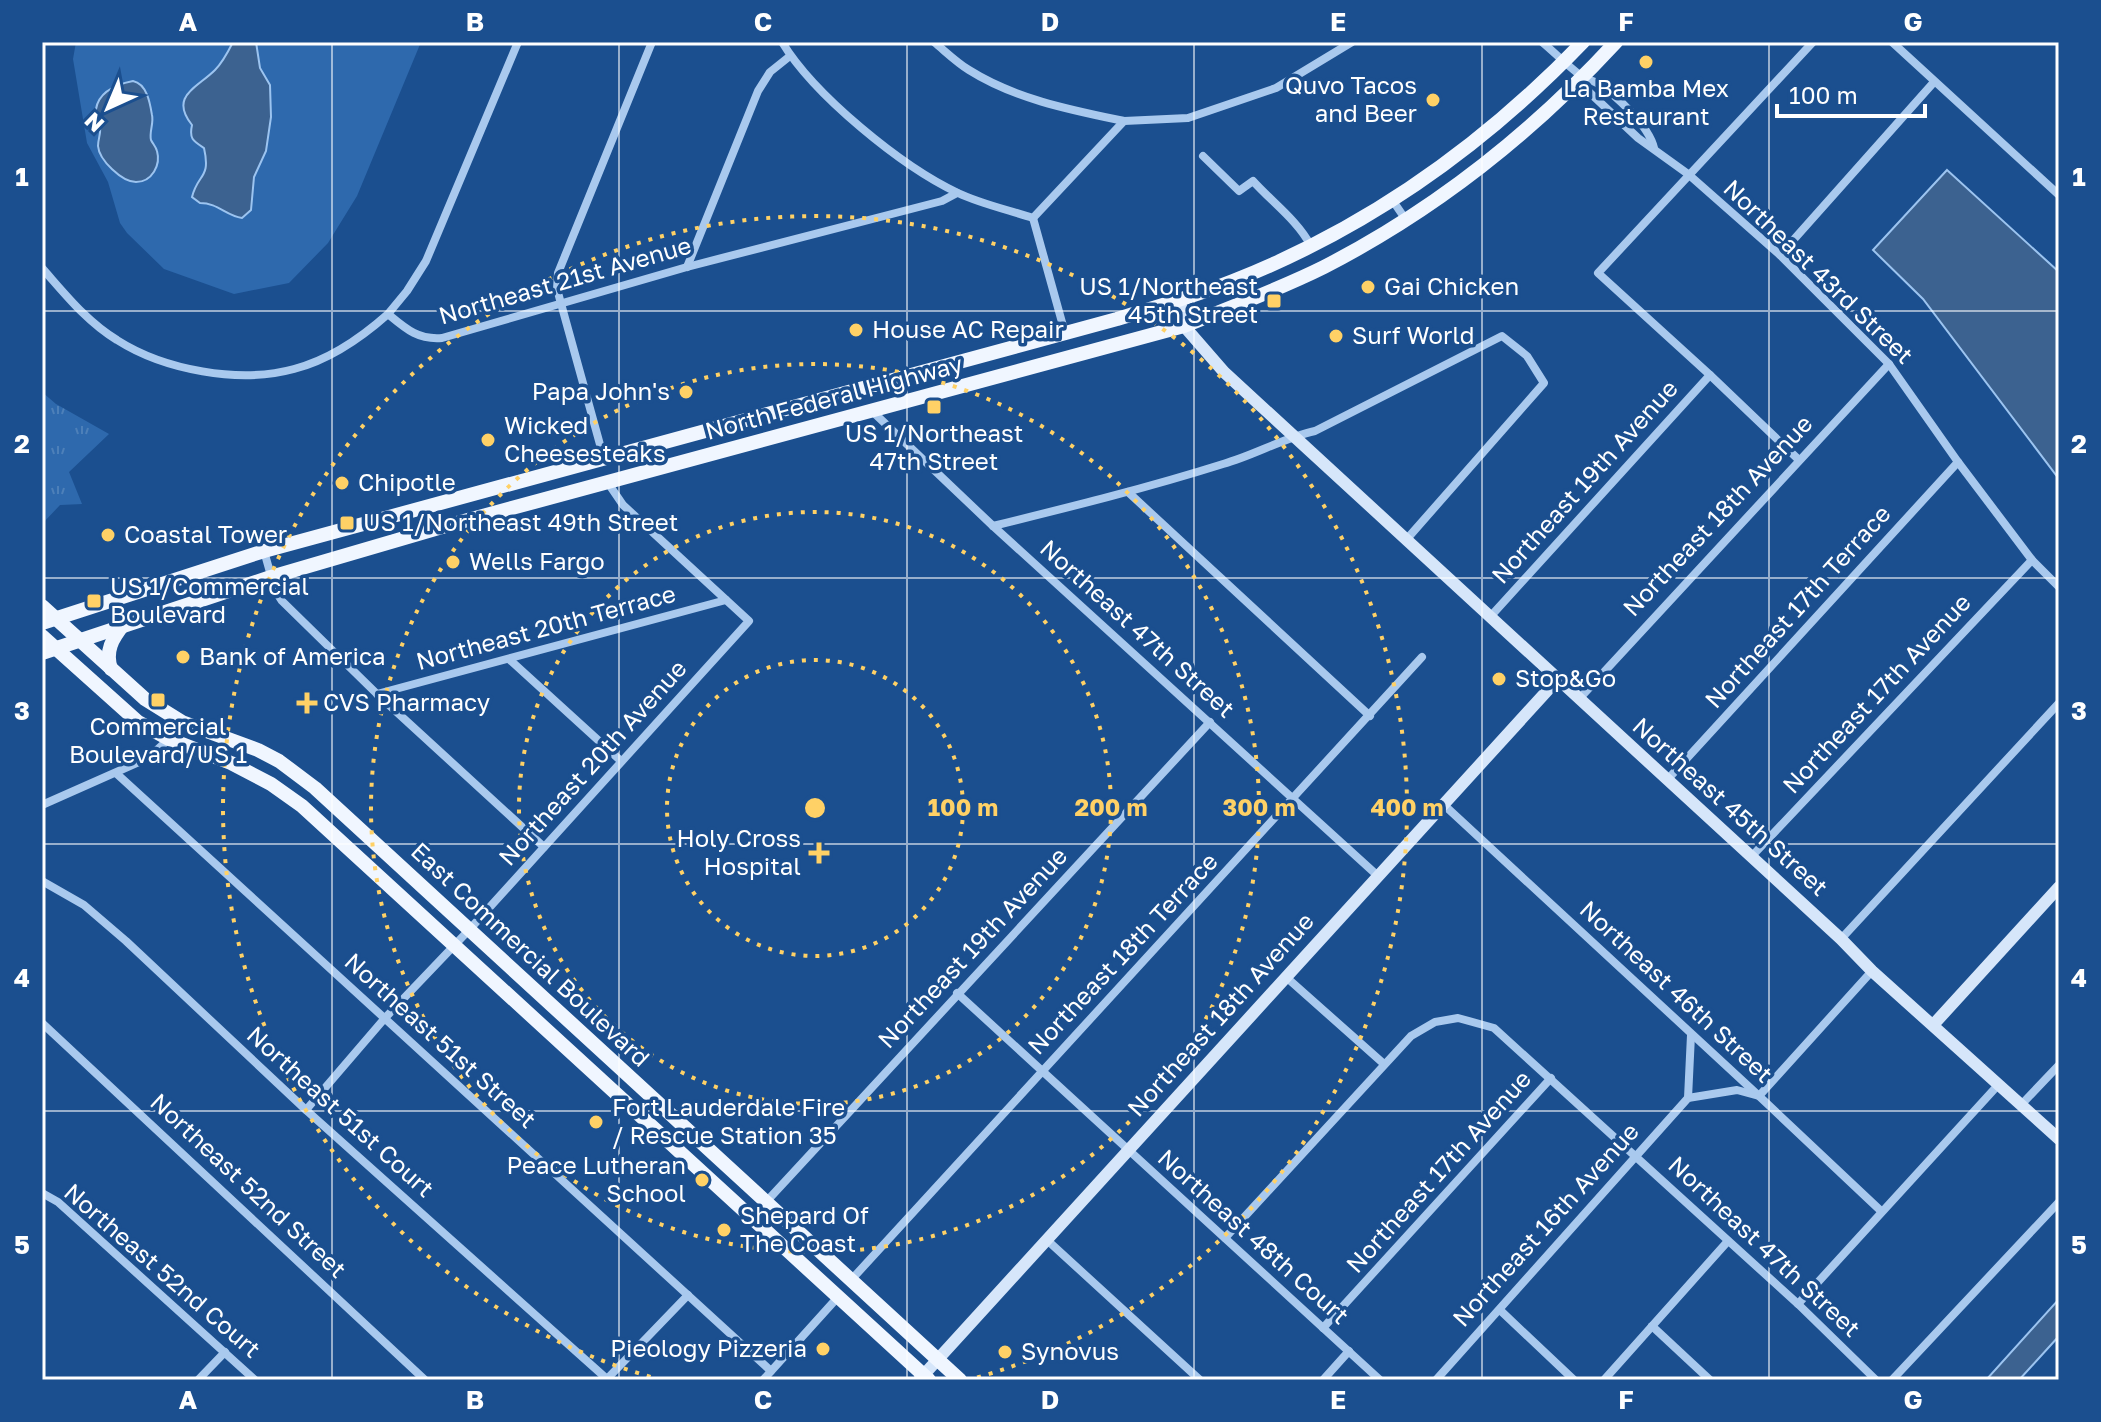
<svg xmlns="http://www.w3.org/2000/svg" width="2101" height="1422" viewBox="0 0 2101 1422" font-family="'Golos Text',sans-serif">
<style>
.grass{fill:#2e69ad}
.park{fill:url(#park-tufts)}
.water{fill:#3c6290;stroke:#9cc4f0;stroke-width:2}
.lines{fill:none;stroke-linecap:round;stroke-linejoin:round}
.street{stroke:#a9c9ee;stroke-width:8}
.secondary{stroke:#d6e6fa;stroke-width:12}
.primary{stroke:#f0f6ff;stroke-width:14}
.grid{fill:none;stroke:#fff;stroke-width:2;stroke-opacity:0.55}
.ring{fill:none;stroke:#ffd166;stroke-width:4;stroke-dasharray:4 8}
.poi-dot{fill:#ffd166;stroke:#1b4f8f;stroke-width:3}
.labels{text-anchor:middle;stroke-width:7;stroke-linejoin:round;paint-order:stroke}
.poi-label{font-size:24px;fill:#fff;stroke:#1b4f8f;text-anchor:start}
.street-label{font-size:24px;fill:#fff;stroke:#1b4f8f}
.centre{fill:#ffd166;stroke:#1b4f8f;stroke-width:4}
.ring-label{font-size:24px;text-anchor:middle;font-weight:bold;fill:#ffd166;stroke:#1b4f8f;stroke-width:7;stroke-linejoin:round;paint-order:stroke}
.neatline{fill:none;stroke:#fff;stroke-width:3}
.grid-label{font-size:26px;text-anchor:middle;font-weight:bold;fill:#fff}
</style>
<defs>
<pattern id="park-tufts" width="24" height="20" patternUnits="userSpaceOnUse" patternTransform="scale(2)"><rect width="24" height="20" fill="#2e69ad"/><path d="M3 7l-1-3M5 7V3M7 7l1-3M15 17l-1-3M17 17v-4M19 17l1-3" fill="none" stroke="#4d80b9"/></pattern>
</defs>
<rect width="100%" height="100%" fill="#1b4f8f"/>
<path class="grass" d="M76,42H421L357,196L328,243L289,283L234,294L164,269L127,233L120,223L108,182L87,143L73,59Z"/>
<path class="park" d="M42,392L56,404L109,434L69,472L82,504L60,505L42,524Z"/>
<g class="water">
<path d="M233,42H256L260,68L270,85L271,117L266,151L254,177L251,210L242,218C226,216 218,203 200,203L192,197C198,173 211,179 204,148C193,141 189,139 192,125C169,96 197,88 215,70C223,62 228,52 233,42Z"/>
<path d="M133,81C147,84 150,103 152,115C154,123 149,132 151,140C153,144 156,147 157,151C161,165 152,182 136,182C122,182 99,160 98,146C98,139 101,134 100,127C99,121 95,115 96,109C99,91 118,84 133,81Z"/>
<path d="M1947,170L2059,272V479L1923,299L1873,250Z"/>
<path d="M2059,1299V1336L2019,1380H1986Z"/>
</g>
<g class="lines">
<g class="street">
<path d="M782,42C814,95 901,166 958,193C981,204 1009,210 1033,218"/>
<path d="M934,42C945,51 956,62 969,70C1015,99 1071,110 1124,121"/>
<path d="M1542,42C1555,53 1567,65 1580,75C1585,79 1592,80 1597,83C1616,95 1649,126 1654,148"/>
<path d="M1892,42L2059,195"/>
<path d="M1583,78L1588,91L1638,138L1688,174L1780,255L1889,364L1958,462L2032,560L2059,587"/>
<path d="M1203,156L1239,191L1253,181C1273,203 1297,220 1311,246"/>
<path d="M1393,201L1406,220"/>
<path d="M1033,218L1124,121L1188,118L1276,88L1352,42"/>
<path d="M1033,218L1065,333"/>
<path d="M1780,255L1934,82"/>
<path d="M687,267L758,91L770,72L790,56"/>
<path d="M42,268C65,294 87,322 117,340C164,370 239,384 294,369C329,360 361,338 388,314C406,329 418,340 442,338L687,267L942,201L957,193"/>
<path d="M388,314L407,291L426,261L518,42"/>
<path d="M872,411L993,526L1378,876"/>
<path d="M604,459L557,289L558,273L652,42"/>
<path d="M1799,460L1710,375L1598,273L1813,42"/>
<path d="M1128,492L1370,716"/>
<path d="M993,526C1070,507 1147,488 1223,464C1255,455 1283,438 1315,431L1502,336L1527,356L1544,383L1406,540"/>
<path d="M264,551L275,590L282,601L377,694L544,847"/>
<path d="M1490,617L1710,375"/>
<path d="M510,660L621,761"/>
<path d="M377,694L726,600"/>
<path d="M1579,699L1889,364"/>
<path d="M117,774L771,1371"/>
<path d="M1668,779L1958,462"/>
<path d="M1443,804L1759,1096L1881,1211"/>
<path d="M42,805L148,758L169,739"/>
<path d="M1752,856L2032,560"/>
<path d="M42,881L84,905L126,941L306,1110L607,1379"/>
<path d="M1841,939L2059,703"/>
<path d="M1286,977L1384,1064"/>
<path d="M957,993L1380,1380"/>
<path d="M42,1023L425,1380"/>
<path d="M1688,1098L1691,1035"/>
<path d="M2021,1105L2059,1065"/>
<path d="M306,1110L385,1018L469,930L749,621L623,505L608,483"/>
<path d="M42,1193L58,1202L255,1380"/>
<path d="M766,1202L1210,722"/>
<path d="M1225,1238L1411,1036L1435,1022L1458,1018L1494,1028L1798,1304L1876,1380"/>
<path d="M1047,1240L1200,1380"/>
<path d="M852,1279L1422,657"/>
<path d="M1798,1304L1999,1084"/>
<path d="M1501,1311L1574,1380"/>
<path d="M1652,1326L1710,1380"/>
<path d="M1323,1328L1551,1078"/>
<path d="M198,1380L225,1352"/>
<path d="M606,1380L688,1295"/>
<path d="M763,1380L838,1297"/>
<path d="M1323,1380L1349,1351"/>
<path d="M1436,1380L1688,1098L1737,1090L1759,1096L1872,971"/>
<path d="M1604,1380L1728,1241"/>
<path d="M1892,1380L2059,1202"/>
</g>
<g class="secondary">
<path d="M1180,300L1184,326L1224,372L1841,939L1872,971L2059,1139"/>
<path d="M1934,1024L2059,887"/>
<path d="M919,1380L1557,680"/>
</g>
<g class="primary">
<path d="M42,606L145,699L182,722L258,750L279,761L315,788L960,1380"/>
<path d="M42,623L264,551L1117,319C1156,307 1195,296 1233,281C1368,228 1483,146 1583,42"/>
<path d="M42,636L138,722L169,739L231,763L271,784L302,806L929,1380"/>
<path d="M42,653L271,577L442,527L1184,326C1231,307 1278,290 1324,267C1435,210 1532,133 1616,42"/>
<path d="M111,669C105,651 112,639 124,624"/>
</g>
</g>
<path class="grid" d="M332,42V1380M619,42V1380M907,42V1380M1194,42V1380M1482,42V1380M1769,42V1380M42,311H2059M42,578H2059M42,844H2059M42,1111H2059"/>
<g class="ring">
<circle cx="815" cy="808" r="148"/>
<circle cx="815" cy="808" r="296"/>
<circle cx="815" cy="808" r="444"/>
<path d="M662 1380A592 592 0 1 1 968 1380"/>
</g>
<g class="poi-dot">
<circle cx="1646" cy="62" r="8"/>
<circle cx="1433" cy="100" r="8"/>
<circle cx="1368" cy="287" r="8"/>
<rect x="1266" y="293" width="16" height="16" rx="4"/>
<circle cx="856" cy="330" r="8"/>
<circle cx="1336" cy="336" r="8"/>
<circle cx="686" cy="392" r="8"/>
<rect x="926" y="399" width="16" height="16" rx="4"/>
<circle cx="488" cy="440" r="8"/>
<circle cx="342" cy="483" r="8"/>
<rect x="339" y="515" width="16" height="16" rx="4"/>
<circle cx="108" cy="535" r="8"/>
<circle cx="453" cy="562" r="8"/>
<rect x="86" y="593" width="16" height="16" rx="4"/>
<circle cx="183" cy="657" r="8"/>
<circle cx="1499" cy="679" r="8"/>
<rect x="150" y="692" width="16" height="16" rx="4"/>
<path d="M303 691h8v8h8v8h-8v8h-8v-8h-8v-8h8z"/>
<path d="M815 841h8v8h8v8h-8v8h-8v-8h-8v-8h8z"/>
<circle cx="596" cy="1122" r="8"/>
<circle cx="702" cy="1180" r="8"/>
<circle cx="724" cy="1230" r="8"/>
<circle cx="823" cy="1349" r="8"/>
<circle cx="1005" cy="1352" r="8"/>
</g>
<g class="labels">
<g class="poi-label">
<text x="1417" y="94" text-anchor="end">Quvo Tacos<tspan x="1417" dy="28">and Beer</tspan></text>
<text x="1646" y="97" text-anchor="middle">La Bamba Mex<tspan x="1646" dy="28">Restaurant</tspan></text>
<text x="1258" y="295" text-anchor="end">US 1/Northeast<tspan x="1258" dy="28">45th Street</tspan></text>
<text x="1384" y="295">Gai Chicken</text>
<text x="872" y="338">House AC Repair</text>
<text x="1352" y="344">Surf World</text>
<text x="670" y="400" text-anchor="end">Papa John's</text>
<text x="504" y="434">Wicked<tspan x="504" dy="28">Cheesesteaks</tspan></text>
<text x="934" y="442" text-anchor="middle">US 1/Northeast<tspan x="934" dy="28">47th Street</tspan></text>
<text x="358" y="491">Chipotle</text>
<text x="363" y="531">US 1/Northeast 49th Street</text>
<text x="124" y="543">Coastal Tower</text>
<text x="469" y="570">Wells Fargo</text>
<text x="110" y="595">US 1/Commercial<tspan x="110" dy="28">Boulevard</tspan></text>
<text x="199" y="665">Bank of America</text>
<text x="1515" y="687">Stop&amp;Go</text>
<text x="323" y="711">CVS Pharmacy</text>
<text x="158" y="735" text-anchor="middle">Commercial<tspan x="158" dy="28">Boulevard/US 1</tspan></text>
<text x="801" y="847" text-anchor="end">Holy Cross<tspan x="801" dy="28">Hospital</tspan></text>
<text x="612" y="1116">Fort Lauderdale Fire<tspan x="612" dy="28">/ Rescue Station 35</tspan></text>
<text x="686" y="1174" text-anchor="end">Peace Lutheran<tspan x="686" dy="28">School</tspan></text>
<text x="740" y="1224">Shepard Of<tspan x="740" dy="28">The Coast</tspan></text>
<text x="807" y="1357" text-anchor="end">Pieology Pizzeria</text>
<text x="1021" y="1360">Synovus</text>
</g>
<g class="street-label">
<text transform="translate(1818 272) rotate(44)" y="8">Northeast 43rd Street</text>
<text transform="translate(565 281) rotate(-16)" y="8">Northeast 21st Avenue</text>
<text transform="translate(834 398) rotate(-15)" y="8">North Federal Highway</text>
<text transform="translate(1585 482) rotate(-48)" y="8">Northeast 19th Avenue</text>
<text transform="translate(1718 516) rotate(-47)" y="8">Northeast 18th Avenue</text>
<text transform="translate(1798 607) rotate(-48)" y="8">Northeast 17th Terrace</text>
<text transform="translate(546 628) rotate(-15)" y="8">Northeast 20th Terrace</text>
<text transform="translate(1137 629) rotate(42)" y="8">Northeast 47th Street</text>
<text transform="translate(1877 694) rotate(-47)" y="8">Northeast 17th Avenue</text>
<text transform="translate(593 763) rotate(-48)" y="8">Northeast 20th Avenue</text>
<text transform="translate(1730 807) rotate(42)" y="8">Northeast 45th Street</text>
<text transform="translate(973 948) rotate(-47)" y="8">Northeast 19th Avenue</text>
<text transform="translate(1123 954) rotate(-47)" y="8">Northeast 18th Terrace</text>
<text transform="translate(530 955) rotate(43)" y="8">East Commercial Boulevard</text>
<text transform="translate(1676 992) rotate(43)" y="8">Northeast 46th Street</text>
<text transform="translate(1221 1015) rotate(-48)" y="8">Northeast 18th Avenue</text>
<text transform="translate(440 1041) rotate(42)" y="8">Northeast 51st Street</text>
<text transform="translate(340 1112) rotate(42)" y="8">Northeast 51st Court</text>
<text transform="translate(1439 1172) rotate(-48)" y="8">Northeast 17th Avenue</text>
<text transform="translate(248 1186) rotate(43)" y="8">Northeast 52nd Street</text>
<text transform="translate(1546 1225) rotate(-48)" y="8">Northeast 16th Avenue</text>
<text transform="translate(1253 1237) rotate(42)" y="8">Northeast 48th Court</text>
<text transform="translate(1764 1247) rotate(43)" y="8">Northeast 47th Street</text>
<text transform="translate(162 1271) rotate(41)" y="8">Northeast 52nd Court</text>
</g>
</g>
<circle cx="815" cy="808" r="12" class="centre"/>
<g class="ring-label">
<text x="963" y="816">100 m</text>
<text x="1111" y="816">200 m</text>
<text x="1259" y="816">300 m</text>
<text x="1407" y="816">400 m</text>
</g>
<rect width="2101" height="1422" fill="none" stroke="#1b4f8f" stroke-width="88"/>
<g transform="translate(108 108) rotate(224)" stroke="#1b4f8f" stroke-width="6" paint-order="stroke">
<path d="M0-6L14 30L0 20L-14 30Z" fill="#ffffff"/>
<text y="-12" font-size="22" font-weight="bold" text-anchor="middle" fill="#ffffff">N</text>
</g>
<path d="M1777 104v12h148v-12" fill="none" stroke="#ffffff" stroke-width="4"/>
<text x="1789" y="104" font-size="24" fill="#ffffff" stroke="#1b4f8f" stroke-width="6" paint-order="stroke">100 m</text>
<rect x="44" y="44" width="2013" height="1334" class="neatline"/>
<g class="grid-label">
<text x="188" y="31">A</text>
<text x="475" y="31">B</text>
<text x="763" y="31">C</text>
<text x="1050" y="31">D</text>
<text x="1338" y="31">E</text>
<text x="1626" y="31">F</text>
<text x="1913" y="31">G</text>
<text x="22" y="186">1</text>
<text x="2079" y="186">1</text>
<text x="22" y="453">2</text>
<text x="2079" y="453">2</text>
<text x="22" y="720">3</text>
<text x="2079" y="720">3</text>
<text x="22" y="987">4</text>
<text x="2079" y="987">4</text>
<text x="22" y="1254">5</text>
<text x="2079" y="1254">5</text>
<text x="188" y="1409">A</text>
<text x="475" y="1409">B</text>
<text x="763" y="1409">C</text>
<text x="1050" y="1409">D</text>
<text x="1338" y="1409">E</text>
<text x="1626" y="1409">F</text>
<text x="1913" y="1409">G</text>
</g>
</svg>
